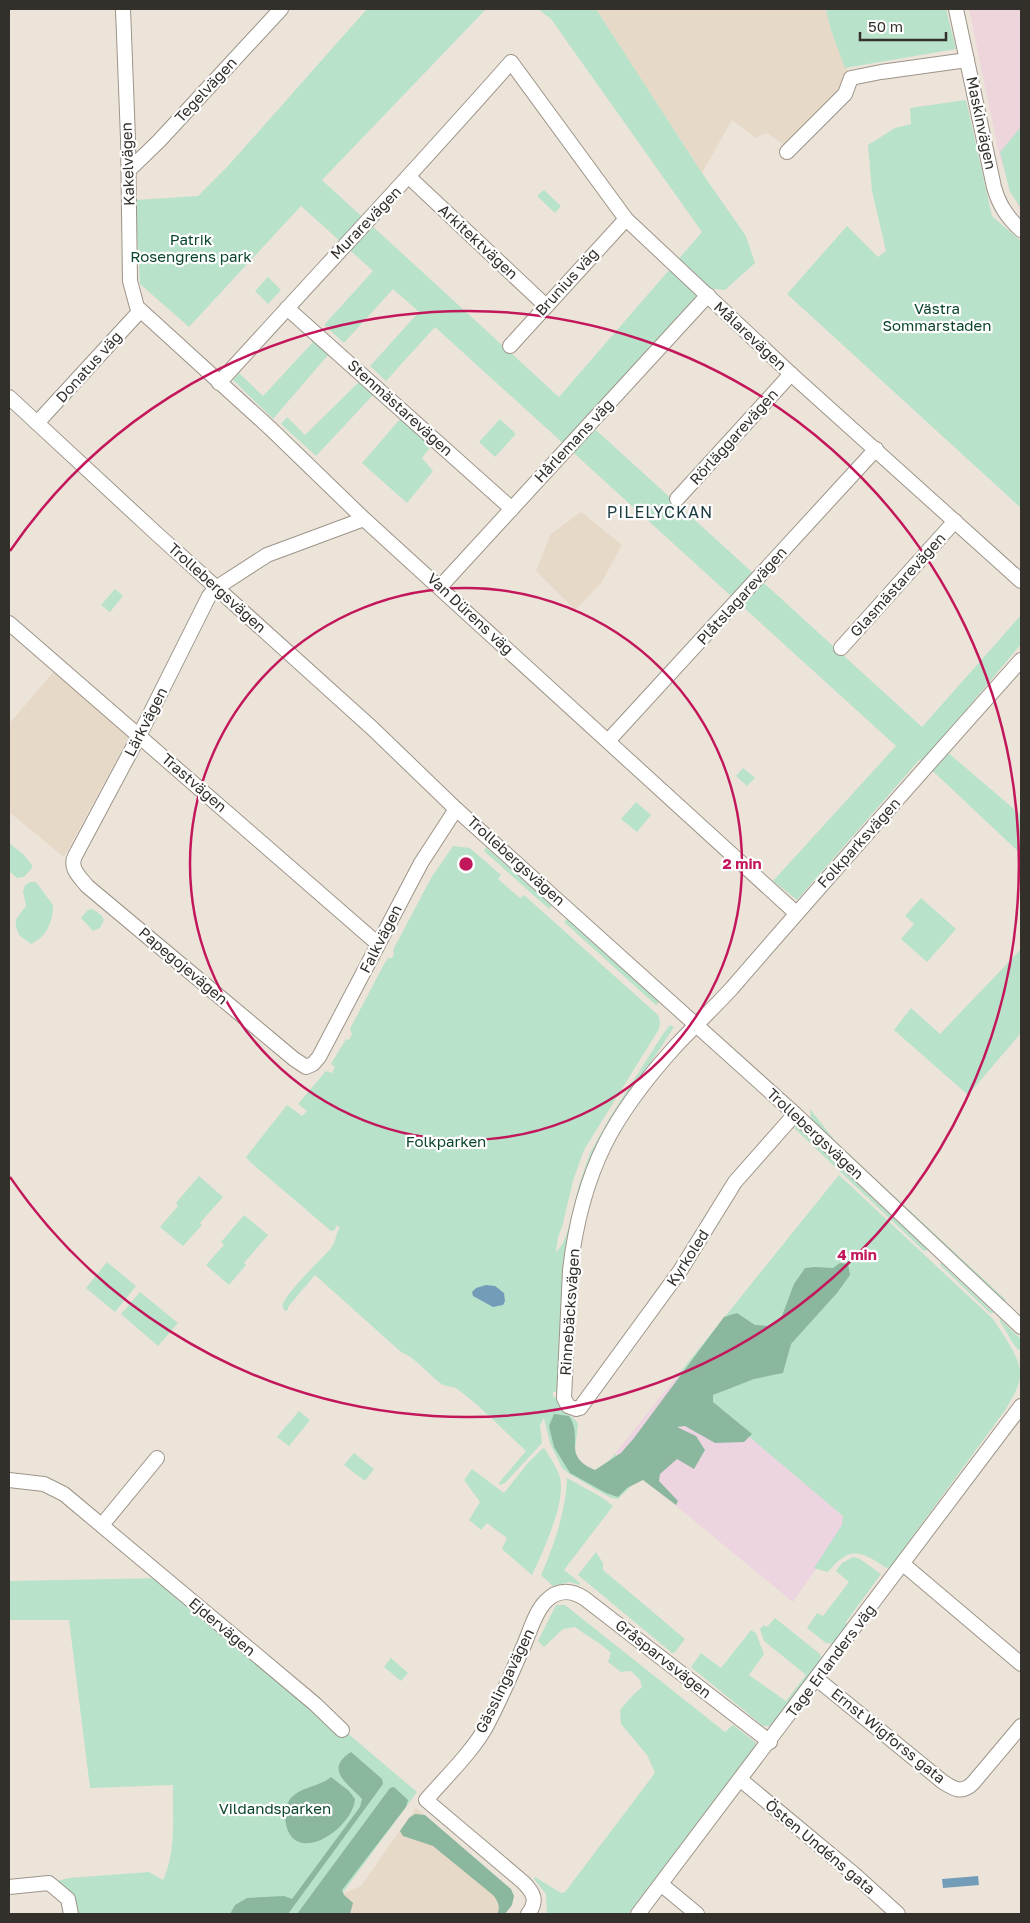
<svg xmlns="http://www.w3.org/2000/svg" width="1030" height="1923" viewBox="0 0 1030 1923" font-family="'Golos Text',sans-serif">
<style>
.commercial{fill:#ecd4e0}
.industrial{fill:#eed4db}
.built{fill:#e7d9c7}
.green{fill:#b9e2ca}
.forest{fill:#8ab79d}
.water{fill:#739cb8}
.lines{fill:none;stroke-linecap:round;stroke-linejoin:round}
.minor-casing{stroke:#9d9489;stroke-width:16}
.minor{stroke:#fff;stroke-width:14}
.ring{fill:none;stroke:#c2185b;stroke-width:2.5}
.labels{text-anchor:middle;stroke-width:4.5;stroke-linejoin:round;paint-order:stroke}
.street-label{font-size:15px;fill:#33302c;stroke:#fff}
.park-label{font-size:15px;fill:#0a452c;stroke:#fff}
.neighbourhood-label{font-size:16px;letter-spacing:1px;fill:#1a3a41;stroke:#fff}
.centre{fill:#c2185b;stroke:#fff;stroke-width:2.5}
.ring-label{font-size:15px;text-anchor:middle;font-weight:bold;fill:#c2185b;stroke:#fff;stroke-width:4.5;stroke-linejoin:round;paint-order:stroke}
</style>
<rect width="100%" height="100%" fill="#ede4d9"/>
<path class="commercial" d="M677,1376L849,1521L793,1602L614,1455Z"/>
<path class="industrial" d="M969,9H1021V214L1000,159Z"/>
<g class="built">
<path d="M596,9H826L831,30L851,78L790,149L767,133L756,138L732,120L702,173Z"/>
<path d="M581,512L622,545L601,583L575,610L536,571L551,534Z"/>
<path d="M55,670L130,735L64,857L9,812V724Z"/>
<path d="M416,1808L507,1888L503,1914H328L340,1895L361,1886Z"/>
</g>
<g class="green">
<path d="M367,9H486L322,180L559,397L702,232L551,19L538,9H596L702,173L746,236L755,263L725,290L705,288L585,420L922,727L1021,615V644L938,744L1021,815V854L920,759L797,900L773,881L896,746L435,327L386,381L370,366L419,312L393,289L344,343L324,325L373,271L301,206L189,327L140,284L135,200L198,196L228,166Z"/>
<path d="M826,9H946L956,49L845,68L831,30Z"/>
<path d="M966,100L992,216L1021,241V508L787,294L847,226L878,257L886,251L872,191L868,145L895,128L911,124L910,108Z"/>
<path d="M1021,127V208L1010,192L1000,152Z"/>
<path d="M544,190L561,206L555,213L537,196Z"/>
<path d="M268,277L281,290L268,304L255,291Z"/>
<path d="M314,341L329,354L273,419L233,380L239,373L263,396Z"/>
<path d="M359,382L374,394L316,456L281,424L287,417L305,435Z"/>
<path d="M401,418L432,445L422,458L433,471L407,503L362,463Z"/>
<path d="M500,419L516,434L495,457L479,442Z"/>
<path d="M115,589L123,596L110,612L101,605Z"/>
<path d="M743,768L755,778L747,786L736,776Z"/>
<path d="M636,802L651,815L637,832L621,819Z"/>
<path d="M9,843L23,854L32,865V868L24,877L17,878L9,871Z"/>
<path d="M453,846L470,848L501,875L498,879L520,898L524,895L658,1015L660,1021L659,1029L584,1150L573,1181L562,1227L558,1237L556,1253L563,1243L568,1230L579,1185L590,1153L610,1117L663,1034L670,1025L674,1027L609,1127L580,1196L565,1256L559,1392H553V1396C559,1400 559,1404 563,1409C568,1416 575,1417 578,1424L574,1459L596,1476L615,1454L641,1476L618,1499L611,1498L571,1475L562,1468L550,1443L544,1418L540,1425L542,1443L505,1483L500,1485L499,1483L502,1479L526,1451C503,1430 482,1407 457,1389C453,1386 448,1387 443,1385C428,1375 418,1359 401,1352L315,1275L288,1307V1310L285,1311L282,1306C287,1291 319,1262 331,1248C337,1240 335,1234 340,1228L336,1225L335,1230L331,1231L248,1160L246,1157L287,1105L302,1116L307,1111L298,1104L326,1071L332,1073L335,1067L331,1064L346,1039L349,1040L352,1034L350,1029L383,966L388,958H392L394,955L393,950L431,878Z"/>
<path d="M486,847L552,906L549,909L484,851Z"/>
<path d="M30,882H36L53,905C53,921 47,937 31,944L20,936C12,919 16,920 26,906L23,891L25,885Z"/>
<path d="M921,898L956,929L927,962L901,939L914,924L905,916Z"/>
<path d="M93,909L102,916L104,920L100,928L93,931L81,918L88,910Z"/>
<path d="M567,919L659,1002L656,1005L564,922Z"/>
<path d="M1021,949V1033L968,1095L894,1030L911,1008L940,1034Z"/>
<path d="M810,1109L836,1142L1006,1300L1005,1302L822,1133L811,1120Z"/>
<path d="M796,1126L928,1250L924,1251L794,1128Z"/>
<path d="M839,1175L993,1319C1002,1333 1019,1355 1020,1372C1021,1385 1012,1398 1006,1409L890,1567L886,1568C861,1550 849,1546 828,1572L814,1568L842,1525L843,1516L677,1376Z"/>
<path d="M199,1176L223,1197L200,1223L202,1225L183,1246L160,1227L178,1206L176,1203Z"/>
<path d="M244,1215L268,1235L244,1263L246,1265L229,1285L206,1265L224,1245L221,1242Z"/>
<path d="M107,1262L136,1286L115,1312L86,1288Z"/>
<path d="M941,1263L994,1313H990L940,1265Z"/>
<path d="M140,1292L178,1323L158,1346L121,1314Z"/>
<path d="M1000,1319L1021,1339V1351C1012,1347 1007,1330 1000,1322Z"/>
<path d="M299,1411L310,1420L289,1446L277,1437Z"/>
<path d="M543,1448L545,1449C551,1460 561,1472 561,1485C562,1510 543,1552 532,1575L502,1549L507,1538L487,1523L481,1530L469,1520L480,1502L464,1480L472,1469L504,1493L527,1464Z"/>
<path d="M354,1453L374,1469L365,1481L344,1465Z"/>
<path d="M567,1478L603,1498L613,1506L564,1570L580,1583V1585L569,1582L553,1586L541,1575C554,1546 566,1511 567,1478Z"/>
<path d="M596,1552L603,1563V1570L685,1639L675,1652L672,1653L578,1575Z"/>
<path d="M853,1557L860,1559L881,1574L846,1622L847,1625L834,1644L826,1643L807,1628L817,1613L823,1616L849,1582L836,1571L842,1563Z"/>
<path d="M164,1578L417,1792L327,1914H71L49,1883L69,1878L149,1872L163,1880C177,1849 172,1818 173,1785L90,1788L69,1620H9V1581Z"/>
<path d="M556,1605H565L725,1732L733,1725L755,1742L757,1747L628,1914H547L546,1894L534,1879L535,1877L561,1893L565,1892L655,1773L647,1755L621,1724L620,1710L633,1695L642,1687L640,1680L631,1671L621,1672L608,1662L611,1653C601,1643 587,1636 575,1627L563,1629L544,1647L538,1641Z"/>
<path d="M775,1618L820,1654L822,1659L771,1726H763L691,1667L701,1653L721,1668L751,1630L756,1633L764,1654L749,1675L786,1701L806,1675L764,1641L760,1629L764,1625L767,1627Z"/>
<path d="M391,1658L408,1673L401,1681L384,1667Z"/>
</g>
<g class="forest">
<path d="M840,1263L848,1264L850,1275L837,1293L791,1344L783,1373L754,1379L713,1395V1402L752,1434L744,1442L715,1443L685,1426L677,1427L696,1436L705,1450L694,1469L677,1459L660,1474L659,1481L678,1501L676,1505L643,1480L627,1488L618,1497L606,1493L570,1473L554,1447L549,1426L554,1414L569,1416C584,1438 561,1456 595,1470L621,1453L634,1438L724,1317L737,1313L755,1325L771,1326L782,1316L794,1284L805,1268L815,1267L833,1268Z"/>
<path d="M351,1752L382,1779L383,1784L288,1914H230L235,1905L247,1898L284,1896L292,1899L360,1807L362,1799C349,1784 323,1770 351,1752Z"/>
<path d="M331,1777L349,1791L355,1799C353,1830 289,1871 285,1817C285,1809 287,1801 293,1796C304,1786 321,1786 331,1777Z"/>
<path d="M394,1787L408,1800L406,1807L342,1890L344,1895L353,1903L350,1914H297L390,1788Z"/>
<path d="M415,1814L425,1815L511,1889L514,1896L512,1905L505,1914H497C501,1907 498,1901 493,1895L433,1846L403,1836L400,1831L409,1818Z"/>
</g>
<g class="water">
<path d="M486,1285L495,1286L504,1293L505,1301L503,1305L493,1307L473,1296L472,1292L476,1288Z"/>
<path d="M978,1876L979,1885L943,1888L942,1879Z"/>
</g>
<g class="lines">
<g class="minor-casing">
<g id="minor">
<path d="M123,9L128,139L130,281L137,307L271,429L364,519L796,913"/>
<path d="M956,9L994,187C999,205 1007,217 1021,230"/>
<path d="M787,152L845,94L851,78L881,72L967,60"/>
<path d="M129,170L159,141L281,9"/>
<path d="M409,177L546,306"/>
<path d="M287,308L512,509"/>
<path d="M510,346L626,219"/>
<path d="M219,383C316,276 415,171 511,62L626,219L791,374L1021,581"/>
<path d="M9,397L158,535L372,728L456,809L795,1114L1021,1327"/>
<path d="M37,423L140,311"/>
<path d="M677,499L791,374"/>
<path d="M364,519L267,555L216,588L209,596L139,736L75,856C69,868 80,877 87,886L294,1059L306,1067L313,1064L319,1057L421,863L456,809"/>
<path d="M440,587L708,295"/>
<path d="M9,623L378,944"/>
<path d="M841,648L955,521"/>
<path d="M608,741L876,449"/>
<path d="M795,1114L735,1182L680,1271L580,1408L576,1409L568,1406L564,1398L570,1270C575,1228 586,1182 605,1144C622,1110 648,1077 673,1049C692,1028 713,1009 732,988C827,878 924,769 1021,660"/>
<path d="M9,1480L44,1484L64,1494L315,1704L342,1730"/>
<path d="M102,1525L157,1458"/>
<path d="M903,1564L1021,1664"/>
<path d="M817,1679L943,1782C954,1789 962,1794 973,1783L1021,1726"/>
<path d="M741,1780L855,1875L898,1914"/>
<path d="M662,1885L697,1914"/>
<path d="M9,1887L49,1883L68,1899L71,1914"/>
<path d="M528,1914C538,1901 534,1893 523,1882L426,1800C445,1778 474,1750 487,1725C501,1699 512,1672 524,1645C530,1631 535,1612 546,1601C558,1589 571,1590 584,1598L770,1742"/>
<path d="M638,1914L1021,1406"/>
</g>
</g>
<use href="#minor" class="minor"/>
</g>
<g class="ring">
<circle cx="466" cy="864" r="276"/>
<path d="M10 551A553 553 0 1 1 10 1177"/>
</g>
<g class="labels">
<g class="street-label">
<text transform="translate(206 90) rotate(-47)" y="5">Tegelvägen</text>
<text transform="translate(981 123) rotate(78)" y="5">Maskinvägen</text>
<text transform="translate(128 164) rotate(-92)" y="5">Kakelvägen</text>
<text transform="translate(366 223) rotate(-46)" y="5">Murarevägen</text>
<text transform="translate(478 242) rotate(43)" y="5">Arkitektvägen</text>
<text transform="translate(567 282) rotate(-48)" y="5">Brunius väg</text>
<text transform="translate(750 336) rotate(43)" y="5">Målarevägen</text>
<text transform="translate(89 367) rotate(-48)" y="5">Donatus väg</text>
<text transform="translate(400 408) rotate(42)" y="5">Stenmästarevägen</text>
<text transform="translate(734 437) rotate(-48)" y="5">Rörläggarevägen</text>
<text transform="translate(574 441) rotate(-47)" y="5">Hårlemans väg</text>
<text transform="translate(898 585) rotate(-48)" y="5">Glasmästarevägen</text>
<text transform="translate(217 588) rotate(42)" y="5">Trollebergsvägen</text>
<text transform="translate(742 596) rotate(-48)" y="5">Plåtslagarevägen</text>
<text transform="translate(470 614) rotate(43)" y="5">Van Dürens väg</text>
<text transform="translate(146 722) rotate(-63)" y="5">Lärkvägen</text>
<text transform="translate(194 783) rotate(41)" y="5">Trastvägen</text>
<text transform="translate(859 843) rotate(-48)" y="5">Folkparksvägen</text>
<text transform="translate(516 861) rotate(42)" y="5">Trollebergsvägen</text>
<text transform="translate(381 939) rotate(-63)" y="5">Falkvägen</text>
<text transform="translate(183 966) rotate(40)" y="5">Papegojevägen</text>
<text transform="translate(815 1134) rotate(43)" y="5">Trollebergsvägen</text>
<text transform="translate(688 1258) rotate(-57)" y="5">Kyrkoled</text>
<text transform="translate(570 1312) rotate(-86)" y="5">Rinnebäcksvägen</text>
<text transform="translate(222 1627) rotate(40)" y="5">Ejdervägen</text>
<text transform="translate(663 1659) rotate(38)" y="5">Gråsparvsvägen</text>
<text transform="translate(831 1661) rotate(-53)" y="5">Tage Erlanders väg</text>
<text transform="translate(505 1681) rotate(-64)" y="5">Gässlingavägen</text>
<text transform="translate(888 1736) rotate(39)" y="5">Ernst Wigforss gata</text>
<text transform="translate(820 1847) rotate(40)" y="5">Östen Undéns gata</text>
</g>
<g class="park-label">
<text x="191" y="245">Patrik<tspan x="191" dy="17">Rosengrens park</tspan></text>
<text x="937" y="314">Västra<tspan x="937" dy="17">Sommarstaden</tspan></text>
<text x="446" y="1147">Folkparken</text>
<text x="275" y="1814">Vildandsparken</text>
</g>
<g class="neighbourhood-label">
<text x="660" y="518">PILELYCKAN</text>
</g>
</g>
<circle cx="466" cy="864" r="8" class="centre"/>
<g class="ring-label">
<text x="742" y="869">2 min</text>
<text x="857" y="1260">4 min</text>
</g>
<rect width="1030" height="1923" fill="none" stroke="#33302c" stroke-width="20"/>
<path d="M860 32v8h86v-8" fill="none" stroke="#33302c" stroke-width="2.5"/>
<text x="868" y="32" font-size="15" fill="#33302c" stroke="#ffffff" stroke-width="4" paint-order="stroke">50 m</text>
</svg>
